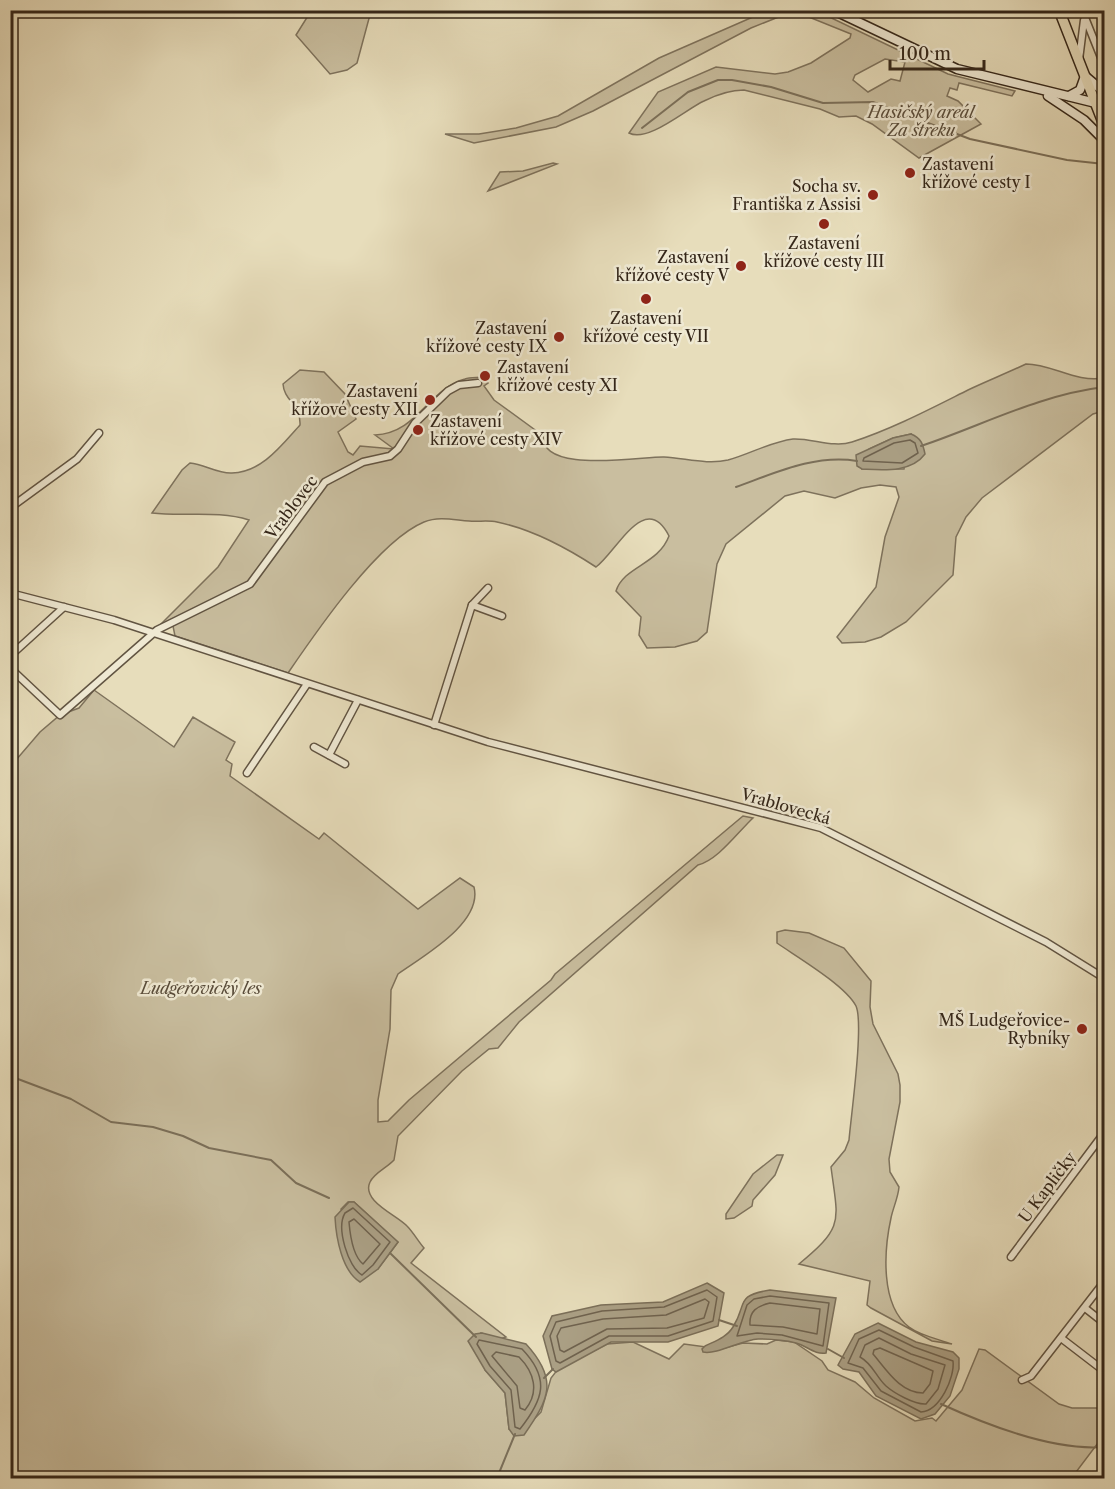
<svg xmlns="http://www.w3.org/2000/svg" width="1115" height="1489" viewBox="0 0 1115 1489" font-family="'Libre Caslon Text',serif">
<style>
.green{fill:#c9be9f;stroke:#7e725c;stroke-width:1.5;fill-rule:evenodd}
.water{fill:#aa9f84;stroke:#7b6f59;stroke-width:1.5}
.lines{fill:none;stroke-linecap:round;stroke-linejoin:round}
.shore{stroke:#6f624e;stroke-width:1.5}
.stream{stroke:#7b6f59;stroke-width:2}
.street-casing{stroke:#615442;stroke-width:9}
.secondary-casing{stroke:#342619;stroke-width:11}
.primary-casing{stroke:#342619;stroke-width:12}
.street{stroke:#efe9d3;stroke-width:6}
.secondary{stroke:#efe9d3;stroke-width:8}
.primary{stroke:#e7ddbb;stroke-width:9}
.poi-dot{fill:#8f2418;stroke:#efe9d3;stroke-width:2}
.labels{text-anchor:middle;stroke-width:5;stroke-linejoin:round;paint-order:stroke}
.park-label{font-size:16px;font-style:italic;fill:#594c3a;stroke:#efe9d3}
.poi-label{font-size:16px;fill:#342619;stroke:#efe9d3;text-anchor:end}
.street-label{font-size:16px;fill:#342619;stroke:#efe9d3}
</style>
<rect width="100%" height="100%" fill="#e7ddbb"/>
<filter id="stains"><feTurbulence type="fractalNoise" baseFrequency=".00333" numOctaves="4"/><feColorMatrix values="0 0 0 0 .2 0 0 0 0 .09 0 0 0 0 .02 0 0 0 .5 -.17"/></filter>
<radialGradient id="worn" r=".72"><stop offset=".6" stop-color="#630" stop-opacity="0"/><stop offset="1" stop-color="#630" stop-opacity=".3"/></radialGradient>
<g class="green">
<path d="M769,10L817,11L948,74L1015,91L1012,96L959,83L957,90L950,88L947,96L958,101L981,124L919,158L872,124L856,116L839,117L820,109L744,90C730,90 716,95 704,101C686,109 648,143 629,133L658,92L716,67L775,74L788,72L811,63L850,38L851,34L799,13L786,14L751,28L593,111L556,127L474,143L445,134H479L516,128L558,116L659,58ZM885,59L905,62L900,81L891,79L868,92L853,80L855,75Z"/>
<path d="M311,11H371L357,63L347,70L330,74L296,35Z"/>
<path d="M553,163L557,164L488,191L500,172L523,171Z"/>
<path d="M1026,364C1052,364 1076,383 1104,378V411L1093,414L982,498L966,517L956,537L953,575L906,622L881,637L865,642L842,643L837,637L876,587L885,537L899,497L896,487L880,485L861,488L835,498L804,491L785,496L726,544L717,564L707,632L697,641L675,647L647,648L639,635L641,617L616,591C624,566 658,565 669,536C645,489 616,553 596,567C567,548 531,529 497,522C488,520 478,522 469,521C454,520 439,516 424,522C378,541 316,632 288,673L175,636L172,621L156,629L218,567L249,520C217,510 184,517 152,513L182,470L190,463C204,464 218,474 232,473C262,472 281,446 300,425C301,404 284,401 283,384L300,370L324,372L345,394L356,419L338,432L348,452L353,455L360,446L394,449L375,435C418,433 428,389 465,379C470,377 478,378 484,377L488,383L484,386L494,400L538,432H544C534,476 643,456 664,457C685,458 707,465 728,460C750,454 770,442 793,439C812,438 833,448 852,442C892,429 930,409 968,390C987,381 1007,373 1026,364ZM911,434L904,469H862L869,449L893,438Z"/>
<path d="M94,690L174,747L193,717L235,742L226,760L232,764L230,776L319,839L324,833L418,909L460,878L474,887C483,923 423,956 398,974L391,990L390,1029L378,1100V1122L388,1121L409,1100L551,980L555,974L743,816L753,818C737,833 718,860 698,865L519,1022L498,1048L489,1049L462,1071L398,1136L394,1160C388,1167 374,1173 370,1182C361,1201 397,1215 407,1226C413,1232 418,1241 424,1248L411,1263L506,1337L500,1339L481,1333L485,1370L505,1393L509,1429L534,1419L541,1412L551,1378L558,1369L607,1344L633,1342L669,1359L684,1344L721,1349L743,1343L767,1344L776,1340L794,1342L822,1361L828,1370L855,1382L874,1398L915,1421L932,1418L936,1421L962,1390L979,1349L985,1350L1059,1404L1072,1408H1104V1435L1073,1476L1076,1478H11L10,767L40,732L60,715L79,708ZM348,1202H354L398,1242L378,1269L341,1209Z"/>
<path d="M785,930L809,933L844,948L871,981L870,1007L873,1024L898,1074L900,1085V1102L889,1159L890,1172L899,1187C898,1198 893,1208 891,1218C884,1250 880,1305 909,1327C921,1336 938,1339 952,1344L932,1341L871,1308L867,1305L870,1281L799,1264C845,1226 838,1222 831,1167L845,1150L849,1140C851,1116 864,1024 856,1006C845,985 797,957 777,943V932Z"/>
<path d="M777,1155H783L775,1175L753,1200L752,1206L734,1218L726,1219V1214L753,1174Z"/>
</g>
<g class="water">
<path d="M911,434C921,438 923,444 925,454C911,473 883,470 862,469L857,466L856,455L893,438Z"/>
<path d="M349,1202H354L398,1242L378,1269L360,1282C342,1271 336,1238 335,1217Z"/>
<path d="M707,1283L724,1293L718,1326L668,1342H611L556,1372L552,1369L543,1336L552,1316L601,1305L663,1302Z"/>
<path d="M770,1290L836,1298L826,1353C815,1355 807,1346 796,1343C784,1340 770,1339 758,1339C741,1340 717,1355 703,1352L702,1349L705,1346C715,1341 727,1337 733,1327C748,1303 734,1296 770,1290Z"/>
<path d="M878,1323L916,1342L953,1352L959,1358V1369L950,1396L935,1414L921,1419L876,1396L859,1372L843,1369L838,1365L855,1334Z"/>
<path d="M482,1333L526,1344C559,1380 549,1399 524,1435L514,1436L509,1429L505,1393L485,1370L468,1341L475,1334Z"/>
</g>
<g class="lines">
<g class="shore">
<path d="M910,440L915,443L918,453L902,463L863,461L864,458L894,443Z"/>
<path d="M353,1208L390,1242L373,1265L362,1275C348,1267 336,1228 345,1213Z"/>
<path d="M354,1219L380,1244L363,1264C353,1256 350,1234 349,1222Z"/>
<path d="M707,1290L717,1297L713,1321L668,1336H609L560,1363L556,1361L550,1336L556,1322L602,1311L664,1307Z"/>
<path d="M770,1296L829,1303L823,1346L782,1335L757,1333L737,1336L747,1305L754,1299Z"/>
<path d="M705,1299L709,1302L704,1318L667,1328L607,1329L564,1352L560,1350L557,1336L561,1328L603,1319L666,1315Z"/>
<path d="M770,1303L820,1309L817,1334L783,1327L750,1325C749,1311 757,1306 770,1303Z"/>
<path d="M879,1330L914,1347L953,1361C955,1377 940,1411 921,1412L881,1391L863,1368L848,1363L859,1339Z"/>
<path d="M879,1338L911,1354L945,1365L938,1389L926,1404C915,1405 894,1393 886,1386C876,1377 873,1364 860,1357L865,1345Z"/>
<path d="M479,1340L522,1349C551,1379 543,1400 520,1429L515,1427L511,1390L490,1366L477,1344Z"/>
<path d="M880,1348L933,1371L930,1384L923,1393C900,1393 886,1369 873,1354L874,1350Z"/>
<path d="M496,1352L519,1357C534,1372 540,1392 525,1410L520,1408L517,1386L492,1356Z"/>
</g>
<g class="stream">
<path d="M642,128L688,92L718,80H732L771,87L823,103L873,102L970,139L1067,160L1104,164"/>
<path d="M921,446C983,425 1039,395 1104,387"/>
<path d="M736,487C775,473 815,454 857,461"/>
<path d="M10,1076L71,1099L111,1122L153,1127L183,1136L209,1148L271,1160L296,1183L329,1198"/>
<path d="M390,1253L476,1337"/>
<path d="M719,1320L737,1326"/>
<path d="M828,1349L844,1358"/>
<path d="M544,1378L553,1369"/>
<path d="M941,1404C987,1425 1054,1451 1104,1447"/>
<path d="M497,1478L515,1434"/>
<path d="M1048,1478L1058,1475L1065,1478"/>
</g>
<g class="street-casing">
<g id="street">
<path d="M1082,10L1104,65"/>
<path d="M1079,60L1084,20"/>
<path d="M10,508L77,459L99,433"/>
<path d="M10,593L114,620L488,742L821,828L1046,942L1104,978"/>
<path d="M472,605L502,616"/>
<path d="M10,656L64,607"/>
<path d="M10,668L60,715L157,630L250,584L325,482L363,462L390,456L398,449L415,423L448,391L459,385L478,383"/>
<path d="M434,725L472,605L488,588"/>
<path d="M314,747L345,764"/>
<path d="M329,755L358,700"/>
<path d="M247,773L307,684"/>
<path d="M1011,1257L1104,1133"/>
<path d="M1085,1308L1104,1323"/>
<path d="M1061,1338L1104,1371"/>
<path d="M1022,1380L1031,1376L1104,1282"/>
</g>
</g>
<g class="secondary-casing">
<g id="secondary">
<path d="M833,10L957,69L1104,105"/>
<path d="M1048,96L1084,120L1104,140"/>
<path d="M1069,96L1080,90L1085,76L1104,92"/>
</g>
</g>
<g class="primary-casing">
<path id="primary" d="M1059,10L1104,125"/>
</g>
<use href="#street" class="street"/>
<use href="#secondary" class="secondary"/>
<use href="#primary" class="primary"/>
</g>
<g class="poi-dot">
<circle cx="910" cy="173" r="6"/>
<circle cx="873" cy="195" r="6"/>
<circle cx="824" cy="224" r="6"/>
<circle cx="741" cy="266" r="6"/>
<circle cx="646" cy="299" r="6"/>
<circle cx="559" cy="337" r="6"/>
<circle cx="485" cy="376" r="6"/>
<circle cx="430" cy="400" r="6"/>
<circle cx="418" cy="430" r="6"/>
<circle cx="1082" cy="1029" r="6"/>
</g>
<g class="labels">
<g class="park-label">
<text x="921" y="118">Hasičský areál<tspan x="921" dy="18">Za štreku</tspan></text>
<text x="201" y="994">Ludgeřovický les</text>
</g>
<g class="poi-label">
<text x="922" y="170" text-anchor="start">Zastavení<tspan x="922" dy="18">křížové cesty I</tspan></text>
<text x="861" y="192">Socha sv.<tspan x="861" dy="18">Františka z Assisi</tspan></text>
<text x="824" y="249" text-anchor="middle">Zastavení<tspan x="824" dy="18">křížové cesty III</tspan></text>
<text x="729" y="263">Zastavení<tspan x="729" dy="18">křížové cesty V</tspan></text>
<text x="646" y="324" text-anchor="middle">Zastavení<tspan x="646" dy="18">křížové cesty VII</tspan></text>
<text x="547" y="334">Zastavení<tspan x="547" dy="18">křížové cesty IX</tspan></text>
<text x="497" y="373" text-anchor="start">Zastavení<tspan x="497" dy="18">křížové cesty XI</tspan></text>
<text x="418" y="397">Zastavení<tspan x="418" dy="18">křížové cesty XII</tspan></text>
<text x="430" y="427" text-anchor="start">Zastavení<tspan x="430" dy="18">křížové cesty XIV</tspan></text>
<text x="1070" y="1026">MŠ Ludgeřovice-<tspan x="1070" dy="18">Rybníky</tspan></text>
</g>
<g class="street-label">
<text transform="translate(291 507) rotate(-53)" y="6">Vrablovec</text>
<text transform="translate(786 806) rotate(16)" y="6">Vrablovecká</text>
<text transform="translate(1047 1187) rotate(-53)" y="6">U Kapličky</text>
</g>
</g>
<rect width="1115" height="1489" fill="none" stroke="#e7ddbb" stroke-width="36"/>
<rect x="12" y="12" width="1091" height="1465" fill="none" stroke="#342619" stroke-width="3"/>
<rect x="18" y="18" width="1079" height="1453" fill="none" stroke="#342619" stroke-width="1.5"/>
<path d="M890 60v9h94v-9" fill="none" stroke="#342619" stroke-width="3"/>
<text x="899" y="60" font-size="18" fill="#342619" stroke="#efe9d3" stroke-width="4.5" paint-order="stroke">100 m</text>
<rect width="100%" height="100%" filter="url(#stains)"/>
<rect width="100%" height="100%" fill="url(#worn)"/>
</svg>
